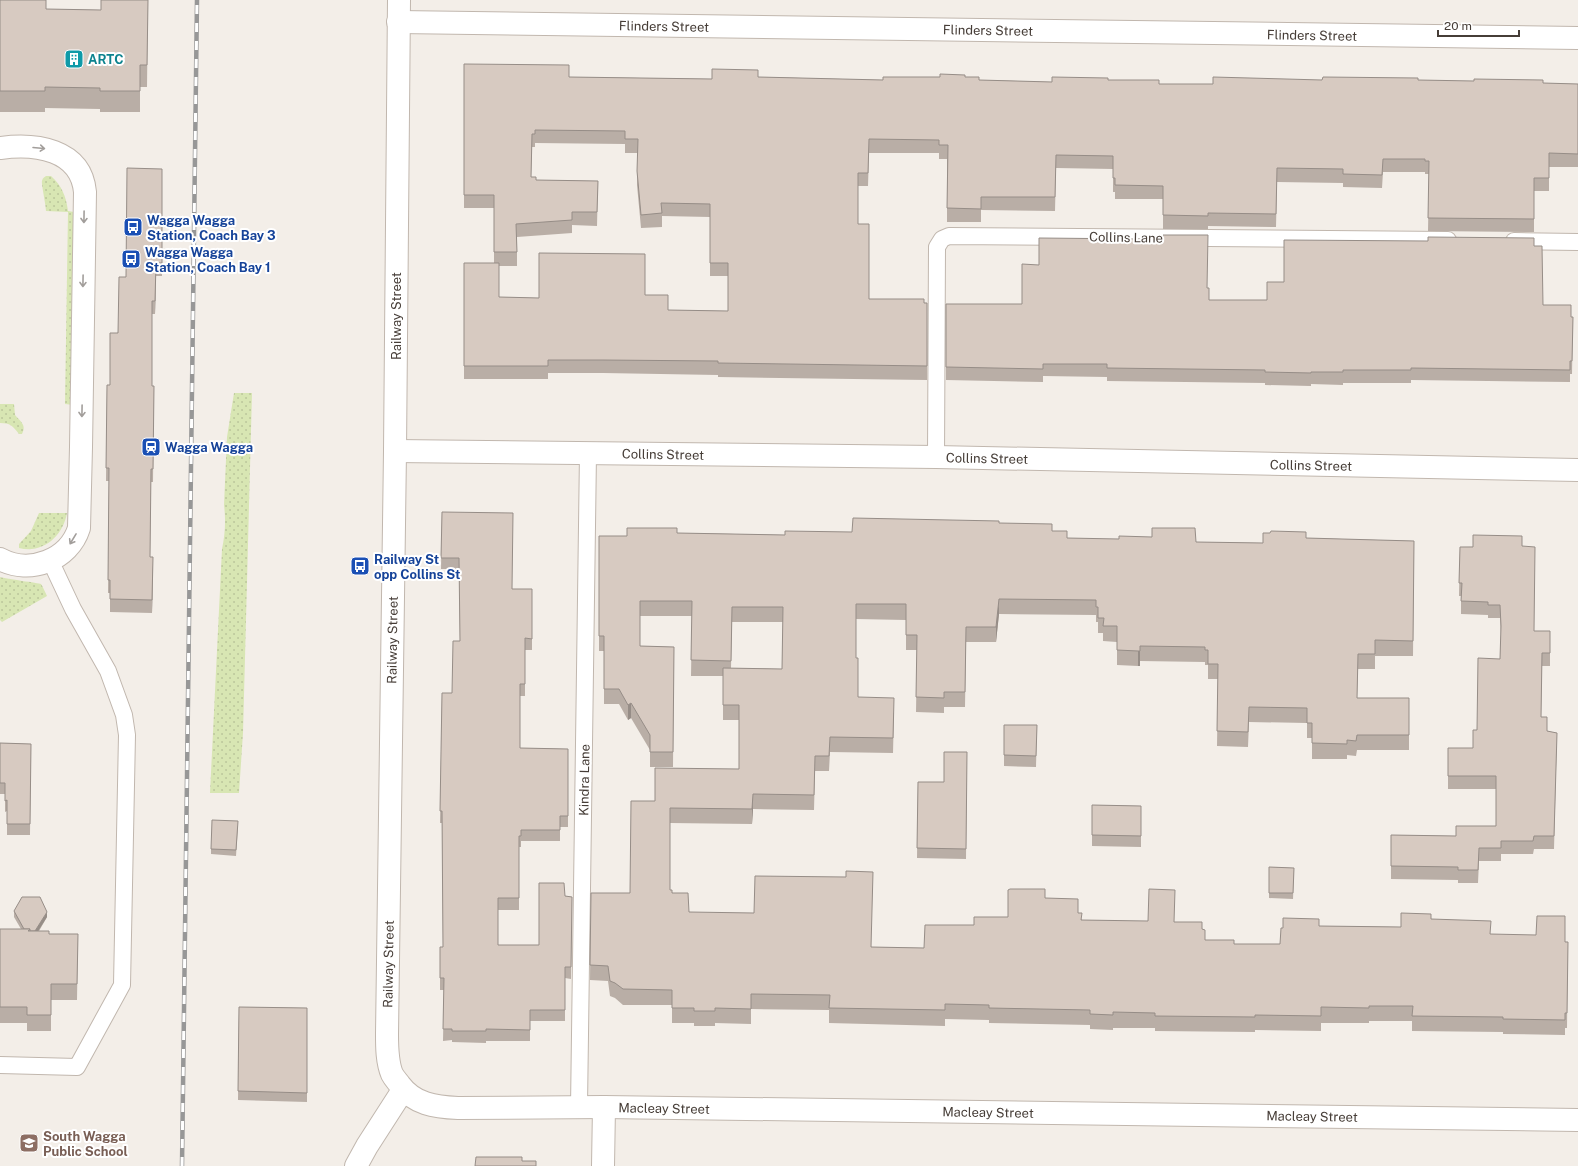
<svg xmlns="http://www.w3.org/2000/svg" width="1578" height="1166" viewBox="0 0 1578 1166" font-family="'Public Sans',sans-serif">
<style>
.grass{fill:url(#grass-dots)}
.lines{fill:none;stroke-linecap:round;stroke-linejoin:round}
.service-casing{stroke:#c1b7ae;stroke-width:18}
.minor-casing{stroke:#c1b7ae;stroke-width:24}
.tertiary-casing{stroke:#c1b7ae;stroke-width:24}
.service{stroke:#fff;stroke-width:16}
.minor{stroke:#fff;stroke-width:22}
.tertiary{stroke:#fff;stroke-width:22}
.rail-casing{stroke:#979797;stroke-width:4.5}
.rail{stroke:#fff;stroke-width:3;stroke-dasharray:9;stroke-linecap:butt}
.wall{fill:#b9aea6;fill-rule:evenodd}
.shaded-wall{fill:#968d87}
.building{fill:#d7cac1;stroke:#968d87}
.oneway{stroke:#a29e9b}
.labels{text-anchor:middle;stroke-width:4;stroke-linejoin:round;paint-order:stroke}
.street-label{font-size:13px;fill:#463d37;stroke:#fff}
.culture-label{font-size:13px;font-weight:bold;fill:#0d838f;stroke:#fff;text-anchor:start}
.transit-label{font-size:13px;font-weight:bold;fill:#164399;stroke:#fff;text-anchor:start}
.education-label{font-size:13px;font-weight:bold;fill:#785e54;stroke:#fff;text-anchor:start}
</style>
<defs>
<pattern id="grass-dots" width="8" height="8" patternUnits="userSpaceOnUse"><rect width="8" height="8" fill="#d8e6b3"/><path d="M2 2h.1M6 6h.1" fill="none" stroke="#bbc69b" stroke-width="1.8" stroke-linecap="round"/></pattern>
</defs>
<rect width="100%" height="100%" fill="#f3eee8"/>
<g class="grass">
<path d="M46,176H51C62,186 66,196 68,211L74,212L73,405L65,404L68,212L46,211C46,205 41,183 42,181C43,178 43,178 46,176Z"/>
<path d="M234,393H252L243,733L239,793H210L222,549C225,535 226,520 224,505L227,437Z"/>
<path d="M0,404H14L15,415C20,421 27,425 22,434H19C13,426 10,423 0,423Z"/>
<path d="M39,513H67C63,536 43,554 19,548V544L31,531Z"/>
<path d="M0,577C6,579 39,583 41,584C43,587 45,592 47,596L2,622L0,620Z"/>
</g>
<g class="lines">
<g class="service-casing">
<g id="service">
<path d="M1514,241L1578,242"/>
<path d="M936,457L937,247L942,239L949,236L1448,240"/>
<path d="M0,1065L77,1067L122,985L127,735L124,715L108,671L73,609L50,560"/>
<path d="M579,1107L588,453"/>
</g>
</g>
<g class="minor-casing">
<g id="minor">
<path d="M398,22L1578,38"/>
<path d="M0,148C35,143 81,149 85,192L81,447L79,528C69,560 30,575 0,559"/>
<path d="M395,451L936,457L1578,470"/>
<path d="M356,1166L367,1146L403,1090"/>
</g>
</g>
<g class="tertiary-casing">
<g id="tertiary">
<path d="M399,0L395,451L387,1034C387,1047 387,1062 392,1074C394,1078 397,1081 400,1085C414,1104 435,1107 458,1108L604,1107L1578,1120"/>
<path d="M603,1166L604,1107"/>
</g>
</g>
<use href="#service" class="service"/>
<use href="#minor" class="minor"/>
<use href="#tertiary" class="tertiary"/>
<g class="rail-casing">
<path id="rail" d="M182,1166L197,0"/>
</g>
<use href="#rail" class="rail"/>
</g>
<g class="wall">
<path d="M0,0L46,9L101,10L148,0L147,87H140V112H100V109L45,108V112H0Z"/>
<path d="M464,64L569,77L712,79L758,77L883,80L965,77L979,80L1052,82L1108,80L1159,84H1213L1322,80H1418L1578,84V167H1549V191H1534V232L1428,231L1429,174H1425V172H1383L1382,188L1343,187V183L1277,182L1276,227L1208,226V229H1163V199H1115V192H1113V169L1056,168L1055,211L981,210V222H947V159H939V153H869L868,186H858V224L869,299L927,303V380L718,377V375L603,373H548V379H464V263H494V208H464ZM535,143L625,144V153H638L637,185L641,228L662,227V216L710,217V276H728V311L668,310L645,295L539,298L499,297V266H517V237L572,233V225L597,226L598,181L536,180L531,177L532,147H535Z"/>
<path d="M162,169V276H156L155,314H152V386H154L153,482H151L150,557L153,570L152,613L110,612V593H108L109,481H106L107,385H110L126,277Z"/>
<path d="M1534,246L1543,305L1571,317H1573L1572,374H1570V382L1411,380V383H1343V385L1311,384V386L1265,385V383L1107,381V377L1043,376V382L946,380V304H1022L1208,288L1209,300H1267L1284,282Z"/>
<path d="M442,512L512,589H532V650H525V696H520V748L568,749V827H560V841H521V847H519V910H498V945H539L565,896L572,897L571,979L565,978V1021H530V1041H486V1043L452,1042V1040L443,1041L444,990H440V947H443L442,823H440L442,693H452L460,641L459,569H441Z"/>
<path d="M999,523L1052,531L1067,538L1196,542L1263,543L1306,538L1414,541L1413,656H1375V669H1358L1357,698H1409V750H1357L1356,756L1347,755V759H1312V738H1307V723L1249,722L1248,747L1217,746L1218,679H1208V665H1205V662L1140,661V666H1138L1117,665V642L1103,641V633H1098V622H1096V615L999,614L996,642H966L965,707H944V713L916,712L917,650H906V620L856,619V658L858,697L894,713L893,753L830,752L829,771H815L814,810L753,809L752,824L670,823V890L689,912L872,947L924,948L974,925L1008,917L1045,898L1078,913L1082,920L1174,922L1202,929L1205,940L1234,944H1280L1319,926L1401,927L1431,919L1491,934L1568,942L1567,1028H1565V1035L1503,1034V1032L1412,1031V1021H1369V1023H1321V1031L1255,1030V1032L1155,1031V1028H1113V1030L1090,1029V1025L989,1023V1020L945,1019V1026L829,1023V1010L751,1009V1024L715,1023V1026H694V1023H672V1005H623L615,998L610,996L608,981L590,980L591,893H630L655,801L739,769V720H723V676H691L692,616H640V646L674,647L673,767H650V750L631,718L628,720L619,704H604V651H599V536H627L677,533L785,535L852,532ZM732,622H783L782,669L731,668Z"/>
<path d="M1522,546L1534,631L1550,644V666H1542L1541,717L1547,731L1557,733L1554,849H1534L1533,854H1501V861H1479L1478,883H1458V880L1391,879V835L1456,836L1496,826V789H1448V748H1473L1477,730L1500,659L1501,635L1500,618H1488V615L1461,614V596H1459L1460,547Z"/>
<path d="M1004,725H1037L1036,767L1004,766Z"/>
<path d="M0,743L31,744L30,835H7V811L5,812V794H0Z"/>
<path d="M967,752L966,859L917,858L918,782H944Z"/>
<path d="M1092,805L1141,806V847L1092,846Z"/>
<path d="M238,826L236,856L211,854V849Z"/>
<path d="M1269,867L1294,868L1293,899L1269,898Z"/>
<path d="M14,911L47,917L39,931L49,934H78L77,1000H51V1031H27V1023H0V929H21L14,917Z"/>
<path d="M239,1007L307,1008V1102L238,1100Z"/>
</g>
<g class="shaded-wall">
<path d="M156,263V276L155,314V301Z"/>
<path d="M153,557V570L152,613V600Z"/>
<path d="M999,599V614L996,642V627Z"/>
<rect x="1138" y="651" width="2" height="15"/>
<path d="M631,703V718L628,720V705Z"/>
<path d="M753,794V809L752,824V809Z"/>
<path d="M47,912V917L30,944V939Z"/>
</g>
<g class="building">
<path d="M0,0H46V9L101,10V0H148L147,65H140V91H100V88L45,87V91H0Z"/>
<path d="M464,64L569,65V77L712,79V69L758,70V77L883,80V77H940V74L965,75V77H979V80L1052,82V77L1108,78V80H1159V84H1213V77L1322,80L1323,77L1418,78V80L1474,81V79L1543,80V83L1578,84V154L1549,153V178H1534V219L1428,218L1429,161H1425V159H1383L1382,175L1343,174V169L1277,168L1276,214L1208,213V216L1163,215V186L1115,185V178H1113V156L1056,155L1055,197H981V209L947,208L948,145H939V140L869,139L868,173H858V224H869V299H924V303H927V366L718,363V361L603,360H548V366H464V263H499V297L539,298V253L645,254V295H668V310L728,311V263H710V204L661,203L662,213L641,215L637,171L638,139H625V131L535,130V134H532L531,177H536V180L598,181L597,212H572V220L516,224L517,252H494V195H464Z"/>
<path d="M127,168L162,169V263H156L155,301H152V386H154L153,469H151L150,557H153L152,600L110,599V580H108L109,468H106L107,385H110V333H118L119,277H126Z"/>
<path d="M1163,235H1208L1207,288H1209V300H1267V282H1284V240L1428,241V237L1534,238V246H1542L1543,305H1571V317H1573L1572,361H1570V370L1411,368V370H1343V372H1311V373L1265,372V370L1107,368V364H1043V369L946,367V304H1022V264L1039,265V238L1143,239L1163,238Z"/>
<path d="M442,512L513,513L512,589H532V639L525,638V684H520V748L568,749V816H560V830H521V836H519V898H498V945H539V883H564L565,896L572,897L571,967H565V1010H530V1030L486,1029V1031H452V1029H443L444,978H440V947H443L442,811H440L442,693H452L453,641H460L459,558H441Z"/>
<path d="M853,518L999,521V523L1052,524V531H1067V538L1119,539V536L1152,537V528H1195L1196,542L1263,543V533H1270L1271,531L1306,532V538L1414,541L1413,641L1375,640V654H1358L1357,698H1409V735H1357L1356,741L1347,740V744L1312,743V723H1307V708L1249,707L1248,732L1217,731L1218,664H1208V650H1205V647L1140,646V651H1138L1117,650V626H1103L1104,618H1098V607H1096V600L999,599L996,627H966L965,692H944V698L916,697L917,635H906V604H856V658H858V697L894,698L893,738L830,737L829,756H815L814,795L753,794L752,809L670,808V890H672V893H688L689,912L754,913L755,876L846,877V871L873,872L871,947L924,948L925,925H974V917H1008V890L1010,889H1045V898L1078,899V913H1082L1081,920L1148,921L1149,889L1175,890L1174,922H1202V929L1205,930V940H1234V944H1280L1281,928H1283V918L1319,919V926L1401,927V913L1431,914V919L1491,921L1490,934L1536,935L1537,916H1565V942H1568L1567,1013H1565V1020L1503,1019V1017L1412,1016L1413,1006H1369V1008L1321,1007V1016L1255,1015V1017L1155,1016V1013L1113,1012V1015L1090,1014V1010L989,1008V1005L945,1004V1010L829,1008L830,995L751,994V1009L715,1008V1011H694V1008H672V990L623,989L615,983L610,981L608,966L590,965L591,893H630L631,801H655V768L739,769V705H723V668L782,669L783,607H732L731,661L691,660L692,601H640V646L674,647L673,752H650V735L631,703L628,705L619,689H604V636H599V536H627V528H677V533L785,535V531L852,532Z"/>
<path d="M1473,535L1522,536V546L1535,547L1534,631H1550V653H1542L1541,717H1547V731L1557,733L1554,836H1534L1533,841H1501V848H1479L1478,870H1458V867L1391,866V835L1456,836V826H1496V776H1448V748H1473V730H1477L1478,658L1500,659L1501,626L1500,605H1488V602L1461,601L1462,583H1459L1460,547H1473Z"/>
<path d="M1004,725H1037L1036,756L1004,755Z"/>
<path d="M0,743L31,744L30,824H7V800L5,801V783H0Z"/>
<path d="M944,752H967L966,849L917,848L918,782H944Z"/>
<path d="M1092,805L1141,806V836L1092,835Z"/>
<path d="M212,820L238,821L236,850L211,849Z"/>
<path d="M1269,867L1294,868L1293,893H1269Z"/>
<path d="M22,897H40L47,912L35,931H30V929H24L14,911Z"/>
<path d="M0,929H30L28,931H49V934H78L77,984H51V1015H27V1007H0Z"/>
<path d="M239,1007L307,1008V1093L238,1091Z"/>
<path d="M476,1157H522V1161H536V1166H475Z"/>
</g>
<defs><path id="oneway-shaft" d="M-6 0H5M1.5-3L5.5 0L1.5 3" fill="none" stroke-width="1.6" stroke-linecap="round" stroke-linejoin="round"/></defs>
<g class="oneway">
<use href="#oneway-shaft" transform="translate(39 148) rotate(5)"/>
<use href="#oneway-shaft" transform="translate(84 217) rotate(91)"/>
<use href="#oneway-shaft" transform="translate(83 281) rotate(91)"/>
<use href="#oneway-shaft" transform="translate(82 411) rotate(91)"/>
<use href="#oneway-shaft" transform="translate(73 539) rotate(121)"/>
</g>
<defs>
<g id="building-square" transform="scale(1)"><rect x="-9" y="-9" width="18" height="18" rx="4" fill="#0f9aa8" stroke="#fff"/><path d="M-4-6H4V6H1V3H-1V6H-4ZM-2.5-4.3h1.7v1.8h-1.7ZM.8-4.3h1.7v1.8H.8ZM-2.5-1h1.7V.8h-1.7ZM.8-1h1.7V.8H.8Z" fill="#fff"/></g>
<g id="bus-square" transform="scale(1)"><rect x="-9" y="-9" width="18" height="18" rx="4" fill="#1a4fb4" stroke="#fff"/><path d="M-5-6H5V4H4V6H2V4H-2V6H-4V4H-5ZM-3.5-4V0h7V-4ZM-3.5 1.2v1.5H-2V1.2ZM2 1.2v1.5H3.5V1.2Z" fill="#fff"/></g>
<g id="station-square" transform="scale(1)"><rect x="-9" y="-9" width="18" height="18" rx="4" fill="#1a4fb4" stroke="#fff"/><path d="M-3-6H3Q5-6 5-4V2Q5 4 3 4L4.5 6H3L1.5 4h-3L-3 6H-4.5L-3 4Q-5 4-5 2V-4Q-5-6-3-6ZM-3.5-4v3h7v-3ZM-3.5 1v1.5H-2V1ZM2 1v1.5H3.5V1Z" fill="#fff"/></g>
<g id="school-square" transform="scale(1)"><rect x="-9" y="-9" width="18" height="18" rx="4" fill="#8d6e63" stroke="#fff"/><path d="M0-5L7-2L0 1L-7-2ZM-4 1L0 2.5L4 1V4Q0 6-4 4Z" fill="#fff"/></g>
</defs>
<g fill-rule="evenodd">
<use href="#building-square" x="74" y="59"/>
<use href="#bus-square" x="133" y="227"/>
<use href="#bus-square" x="131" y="259"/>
<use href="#station-square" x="151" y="447"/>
<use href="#bus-square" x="360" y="566"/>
<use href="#school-square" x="29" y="1143"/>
</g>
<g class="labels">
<g class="street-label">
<text transform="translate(664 26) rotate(1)" y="5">Flinders Street</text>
<text transform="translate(988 30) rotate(1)" y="5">Flinders Street</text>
<text transform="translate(1312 35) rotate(1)" y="5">Flinders Street</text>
<text transform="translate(1126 237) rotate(1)" y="5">Collins Lane</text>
<text transform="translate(396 316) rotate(-90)" y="5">Railway Street</text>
<text transform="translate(663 454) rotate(1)" y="5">Collins Street</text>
<text transform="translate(987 458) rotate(1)" y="5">Collins Street</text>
<text transform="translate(1311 465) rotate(1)" y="5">Collins Street</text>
<text transform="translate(392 640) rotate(-89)" y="5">Railway Street</text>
<text transform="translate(584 780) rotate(-89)" y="5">Kindra Lane</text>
<text transform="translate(388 964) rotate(-89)" y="5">Railway Street</text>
<text transform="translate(664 1108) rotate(1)" y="5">Macleay Street</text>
<text transform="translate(988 1112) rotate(1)" y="5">Macleay Street</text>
<text transform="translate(1312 1116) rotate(1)" y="5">Macleay Street</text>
</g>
<g class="culture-label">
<text x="88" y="64">ARTC</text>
</g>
<g class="transit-label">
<text x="147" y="225">Wagga Wagga<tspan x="147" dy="15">Station, Coach Bay 3</tspan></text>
<text x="145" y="257">Wagga Wagga<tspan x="145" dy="15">Station, Coach Bay 1</tspan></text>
<text x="165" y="452">Wagga Wagga</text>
<text x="374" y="564">Railway St<tspan x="374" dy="15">opp Collins St</tspan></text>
</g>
<g class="education-label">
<text x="43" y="1141">South Wagga<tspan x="43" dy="15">Public School</tspan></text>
</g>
</g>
<path d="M1438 30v6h81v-6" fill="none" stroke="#463d37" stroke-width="2"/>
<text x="1444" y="30" font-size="12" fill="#463d37" stroke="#ffffff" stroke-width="3" paint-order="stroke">20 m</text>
</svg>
